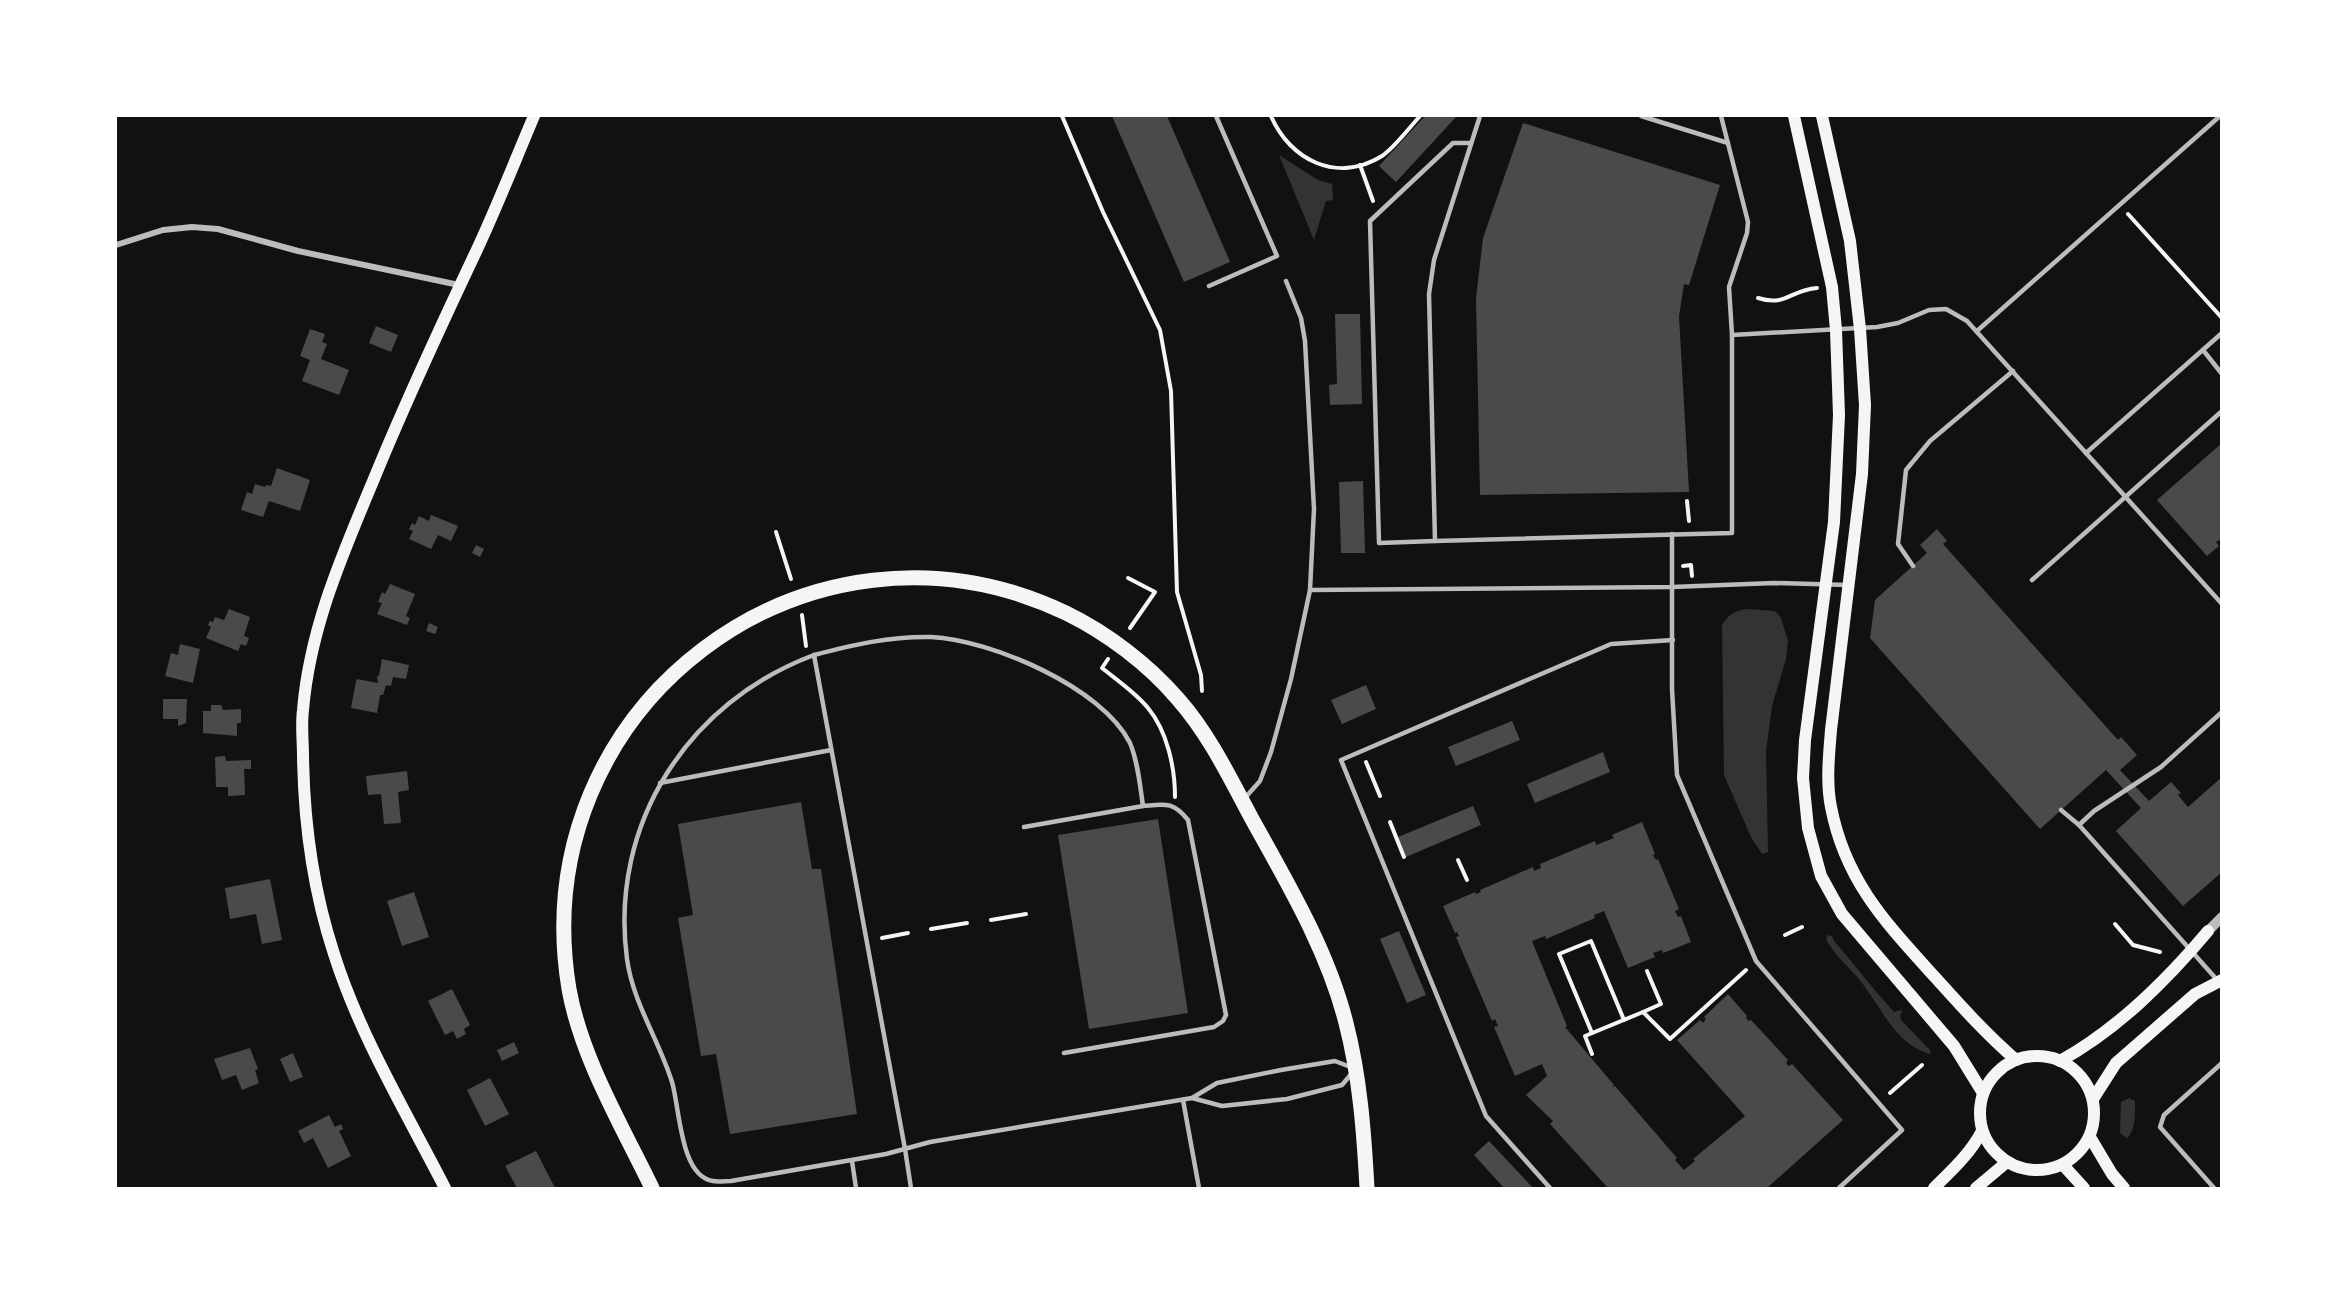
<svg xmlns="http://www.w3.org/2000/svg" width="2337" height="1304" viewBox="0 0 2337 1304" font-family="Quicksand,sans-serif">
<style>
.water{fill:#333}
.building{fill:#4a4a4a}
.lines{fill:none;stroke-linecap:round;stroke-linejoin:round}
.path{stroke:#f5f5f5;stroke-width:4}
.service{stroke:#bcbcbc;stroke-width:4.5}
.minor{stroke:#bcbcbc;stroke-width:6}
.tertiary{stroke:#bcbcbc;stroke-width:10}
.secondary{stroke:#f5f5f5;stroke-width:12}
.primary{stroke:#f5f5f5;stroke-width:15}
</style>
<rect width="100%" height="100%" fill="#111"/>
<g class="water">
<path d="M1279,155L1318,180L1332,184L1333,200L1326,201L1314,240Z"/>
<path d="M1747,609L1775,611L1781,618L1788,641L1786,659L1772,706L1766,751L1768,852L1762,854L1751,837L1724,775L1722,625C1729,614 1734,611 1747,609Z"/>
<path d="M1828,935L1832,936L1834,941C1854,964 1873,989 1894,1012L1901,1010L1902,1012L1900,1016L1901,1020L1930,1050L1931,1054C1894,1045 1881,1005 1858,978C1847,965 1834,955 1826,939Z"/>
<path d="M2129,1098L2135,1101C2135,1113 2136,1130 2127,1138L2120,1133L2121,1102Z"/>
</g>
<g class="building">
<path d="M1112,116H1167L1230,262L1184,282Z"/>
<path d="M1425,116H1454L1456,117L1396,182L1379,166Z"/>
<path d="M1523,123L1720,185L1689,285L1684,284L1679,316L1689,492L1480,495L1476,298L1483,238Z"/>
<path d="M1335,314H1360L1362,404L1330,405L1329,385L1337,384Z"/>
<path d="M376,326L398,335L391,352L369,343Z"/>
<path d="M310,329L325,334L322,342L327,344L321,359L349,370L339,395L302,381L310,360L300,356Z"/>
<path d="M2222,443V538L2216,542L2219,546L2207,556L2157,500Z"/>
<path d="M277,468L310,480L300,511L269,501L263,517L241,510L247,492L252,494L255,484L265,487L266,485L271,486Z"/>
<path d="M1363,481L1365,553H1341L1339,482Z"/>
<path d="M431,515L458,526L451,541L438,535L431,549L409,539L413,531L409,529L412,523L415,525L419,516L429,521Z"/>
<path d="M1937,529L1947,541L1943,544L2118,740L2121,737L2137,755L2120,770L2149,801L2171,782L2181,793L2178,795L2188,807L2222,777V872L2183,906L2116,831L2141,808L2106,770L2040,829L1870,638L1875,600L1927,553L1920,545Z"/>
<path d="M476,545L484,549L480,557L472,553Z"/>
<path d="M390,584L415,594L406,616L410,618L407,625L377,614L382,603L378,602L382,592L385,594Z"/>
<path d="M229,609L250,617L244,636L249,638L246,646L241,644L238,651L206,638L211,627L208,625L210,621L213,622L215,617L224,620Z"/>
<path d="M429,623L438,627L435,634L426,631Z"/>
<path d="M180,644L200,649L193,683L165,676L171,653L178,655Z"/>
<path d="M382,659L409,665L406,679L393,677L391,686L386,685L383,695H380L377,713L351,708L356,681L357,679L378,683L377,676H379Z"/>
<path d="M1366,685L1376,709L1342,724L1331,700Z"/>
<path d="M163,699H187L186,723L178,726V719H163Z"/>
<path d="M211,705H221L223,710L241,709V723H237V736L203,733V711H211Z"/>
<path d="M1512,721L1520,740L1456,766L1448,747Z"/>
<path d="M1603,752L1610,772L1535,803L1527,784Z"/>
<path d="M225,756L226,761L251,760V769H244L245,795L228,796V787H216L215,757Z"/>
<path d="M407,771L409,790L398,792L401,823L384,824L381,794L368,795L366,776Z"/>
<path d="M801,802L812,869H821L857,1114L730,1134L716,1054L701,1056L678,918L693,915L678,824Z"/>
<path d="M1473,806L1481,825L1406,857L1398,837Z"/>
<path d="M1158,819L1188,1013L1089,1029L1058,835Z"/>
<path d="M1642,822L1655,854L1653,855L1656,860L1658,859L1679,909L1675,911L1678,917L1681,916L1691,942L1663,953L1662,950L1653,953L1655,957L1628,968L1604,911L1594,915L1595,918L1546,939L1545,936L1532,941L1567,1026L1565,1027L1614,1085L1612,1087L1615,1086L1677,1158L1675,1160L1684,1170L1695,1161L1693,1159L1745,1116L1677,1040L1700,1020L1703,1023L1706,1019L1704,1017L1728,994L1747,1016L1746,1018L1749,1021L1751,1020L1788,1060L1786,1063L1789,1066L1792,1064L1843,1120L1767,1188H1608L1550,1124L1553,1121L1526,1095L1547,1076L1542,1064L1515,1076L1494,1027L1498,1026L1495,1019L1492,1021L1456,937L1459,936L1457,932L1455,933L1443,906L1475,892L1476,894L1481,892L1480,890L1533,867L1534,871L1541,868L1540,864L1595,841L1596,845L1614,838L1612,835Z"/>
<path d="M270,879L282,940L262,944L256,914L230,919L225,888Z"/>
<path d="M414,892L429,937L402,946L387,901Z"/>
<path d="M1399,931L1426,995L1407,1003L1380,939Z"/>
<path d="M452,989L470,1025L464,1029L466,1034L457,1039L453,1031L445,1035L428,1001Z"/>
<path d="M514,1042L519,1053L502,1061L497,1050Z"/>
<path d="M250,1048L258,1069L255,1070L259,1083L242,1090L236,1075L222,1080L214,1059Z"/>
<path d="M293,1053L303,1077L290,1082L280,1059Z"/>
<path d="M490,1078L509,1114L485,1126L467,1090Z"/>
<path d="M329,1115L335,1127L341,1124L343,1129L339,1131L351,1156L328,1168L313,1138L304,1143L298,1131Z"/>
<path d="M1489,1141L1533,1188H1504L1474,1155Z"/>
<path d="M536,1151L555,1188H517L505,1166Z"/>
</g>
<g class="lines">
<g class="path">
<path d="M1062,116L1103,212L1160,330L1171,391L1177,592L1201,675L1202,691"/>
<path d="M1271,116C1290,160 1337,184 1382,156C1394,148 1410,127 1420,116"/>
<path d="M1360,165L1373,201"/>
<path d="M2128,214L2222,318"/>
<path d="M1758,298C1786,307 1790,290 1817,288"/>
<path d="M1687,501L1689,521"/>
<path d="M776,532L791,579"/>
<path d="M1683,566L1691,565L1692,576"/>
<path d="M1128,578L1155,592L1130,628"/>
<path d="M802,615L806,646"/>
<path d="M1108,659L1102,668C1117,680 1136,693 1148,708C1167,731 1175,767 1175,797"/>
<path d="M1366,762L1380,796"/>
<path d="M1390,822L1404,857"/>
<path d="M1458,860L1467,880"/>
<path d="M991,920L1026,914"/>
<path d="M2115,924L2133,945L2160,952"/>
<path d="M931,929L967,923"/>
<path d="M1785,935L1802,927"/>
<path d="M882,938L908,933"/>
<path d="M1643,1012L1661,1004L1647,971"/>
<path d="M1592,1033L1559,954L1591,941L1624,1020"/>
<path d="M1592,1054L1585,1036L1643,1012L1670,1039L1746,970"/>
<path d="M1890,1093L1922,1065"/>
</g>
<g class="service">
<path d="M1480,116L1434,260L1429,294L1435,541L1732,533V335L1729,287L1747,233L1748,222L1721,116"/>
<path d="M1641,116L1728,143"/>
<path d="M1286,281L1301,318L1305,341L1314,509L1310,590"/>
<path d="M1209,286L1277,256L1216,116"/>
<path d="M1977,331L2220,116"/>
<path d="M1732,335L1877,327L1898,323L1929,310L1946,309L1967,321L2222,604"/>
<path d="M2203,350L2222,374"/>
<path d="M2086,453L2222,333"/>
<path d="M1672,534V689L1677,775L1756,961L1902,1130L1839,1188"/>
<path d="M1435,541L1379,543L1370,221L1453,143H1471"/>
<path d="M1913,566L1898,544L1906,470L1930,441L2013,371"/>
<path d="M2032,580L2222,411"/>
<path d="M814,655C853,645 890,636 931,637C991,640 1102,687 1130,743C1138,762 1140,786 1143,806C1165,804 1173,801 1188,820L1226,1015L1223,1021L1214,1027L1064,1053"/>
<path d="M660,783L831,750"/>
<path d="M1244,799L1260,781L1271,752L1291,679L1310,590L1672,587L1774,583L1848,585"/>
<path d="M2061,810L2079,825"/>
<path d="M1024,827L1143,806"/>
<path d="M2219,982L2079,825L2094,811L2161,767L2222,712"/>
<path d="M1192,1098L1222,1106L1287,1099L1342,1085L1352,1073"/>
<path d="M1183,1100L1199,1188"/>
<path d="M852,1161L856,1188"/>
<path d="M911,1188L905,1149L814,655C688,702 609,824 627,959C633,1003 659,1040 672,1082C680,1109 680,1176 713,1181C718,1182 725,1181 731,1181L886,1154L930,1142L1192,1098L1217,1083L1281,1070L1335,1061L1353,1068"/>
<path d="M1550,1188L1486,1116L1341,760L1611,644L1673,640"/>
<path d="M2214,1188L2160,1127L2164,1115L2222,1063"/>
</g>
<path class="minor" d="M116,245L163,230L192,227L218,229L298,251L459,285"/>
<path class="tertiary" d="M2208,931L2222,917"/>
<g class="secondary">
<path d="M1794,116L1832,287L1836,330L1839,415L1834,522L1805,740L1803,778L1808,828L1821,876L1842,914L1954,1046L1983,1093"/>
<path d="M1822,116L1850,241L1860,329L1865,405L1862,474L1831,730C1829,755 1826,782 1831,807C1845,880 1885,922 1933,975C1960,1005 1986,1034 2016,1060"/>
<circle cx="2037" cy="1113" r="57"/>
<path d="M2060,1061C2118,1029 2166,981 2208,931"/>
<path d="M2093,1099L2116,1063L2195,994L2222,980"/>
<path d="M2090,1137L2112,1174L2124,1188"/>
<path d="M2063,1165L2084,1188"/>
<path d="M445,1188C406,1112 360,1036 334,954C313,890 304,824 303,756C303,741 301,725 303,710C310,626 344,551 376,474C406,401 439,330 473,258C495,212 514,163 534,116"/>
<path d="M1934,1188C1952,1170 1970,1154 1982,1131"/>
<path d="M1976,1188L2007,1162"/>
</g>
<path class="primary" d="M652,1188C622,1126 581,1057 569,989C522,707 808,490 1066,613C1107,633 1148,664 1178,699C1209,734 1230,778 1252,819C1288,884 1328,951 1346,1023C1360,1077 1364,1133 1367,1188"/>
</g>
<rect width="2337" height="1304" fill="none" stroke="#ffffff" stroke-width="234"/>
</svg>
